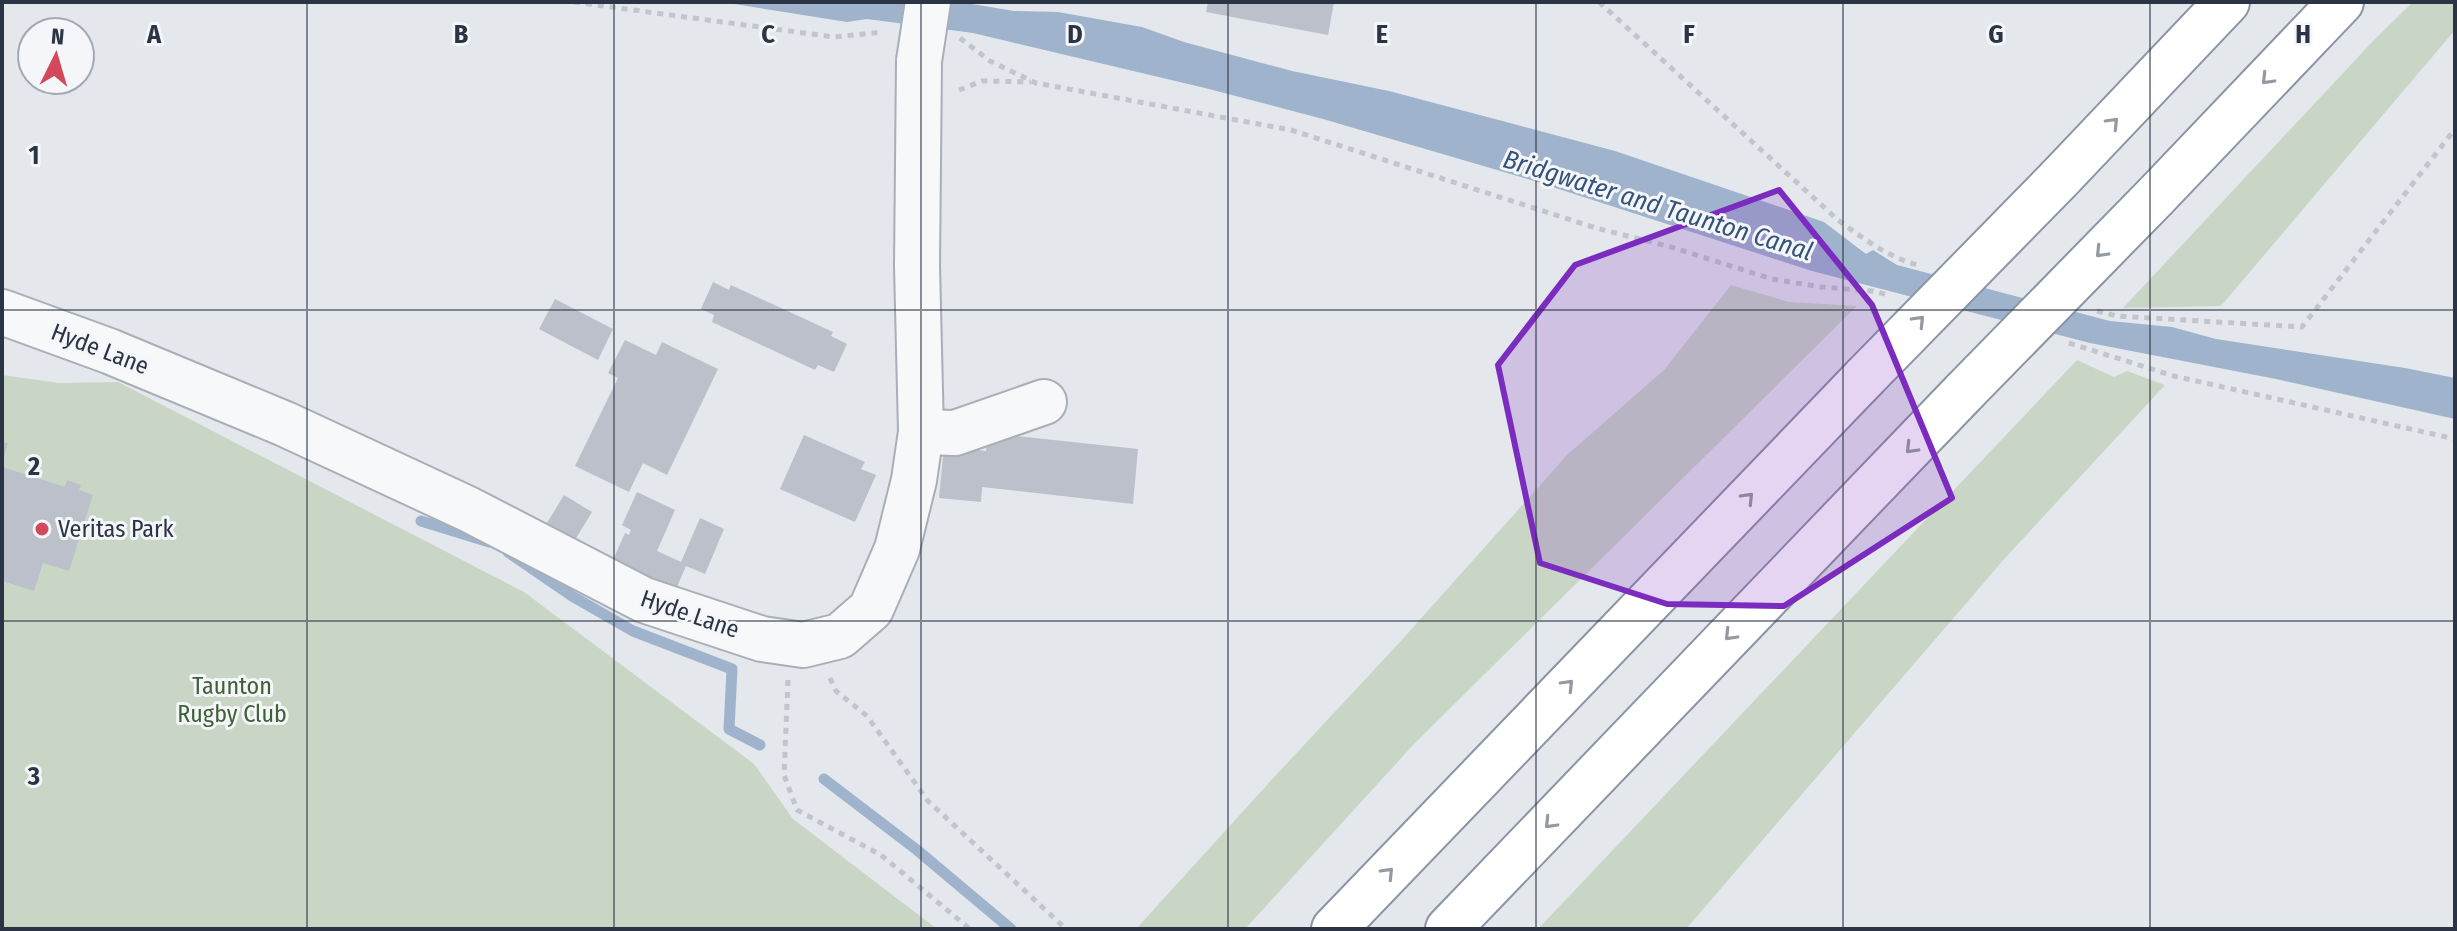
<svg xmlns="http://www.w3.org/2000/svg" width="2457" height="931" viewBox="0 0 2457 931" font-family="'Fira Sans Condensed',sans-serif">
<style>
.green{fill:#c9d6c5}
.water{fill:#9fb4cc}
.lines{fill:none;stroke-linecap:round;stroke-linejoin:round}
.stream{stroke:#9fb4cc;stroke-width:11}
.building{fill:#bbc0ca}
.minor-casing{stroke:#a9aeb7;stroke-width:48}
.highway-casing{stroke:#8b94a3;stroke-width:48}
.path{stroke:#c2c5cb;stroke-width:5;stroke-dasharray:6 6;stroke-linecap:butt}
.minor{stroke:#f7f8fa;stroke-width:44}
.highway{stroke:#fff;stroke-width:44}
.minor-bridge-casing{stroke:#a9aeb7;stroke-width:48;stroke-linecap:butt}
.highway-bridge-casing{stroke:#8b94a3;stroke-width:48;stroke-linecap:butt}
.minor-bridge{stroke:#f7f8fa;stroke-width:44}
.highway-bridge{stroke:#fff;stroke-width:44}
.oneway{stroke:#959aa2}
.marked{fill:#7b2cbf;fill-opacity:0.2;stroke:#7b2cbf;stroke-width:6;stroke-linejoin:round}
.grid{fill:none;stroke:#2b3445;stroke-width:2;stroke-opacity:0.55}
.poi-dot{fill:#d1495b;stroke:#f4f6f9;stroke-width:3}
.labels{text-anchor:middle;stroke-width:6;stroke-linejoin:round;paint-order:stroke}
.street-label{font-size:24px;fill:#2b3445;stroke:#f4f6f9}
.poi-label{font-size:24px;fill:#2b3445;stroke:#f4f6f9;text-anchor:start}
.park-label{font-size:24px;fill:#3f6138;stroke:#f4f6f9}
.water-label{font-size:26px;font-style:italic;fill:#34527a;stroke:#f4f6f9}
.grid-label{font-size:26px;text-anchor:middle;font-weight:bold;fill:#2b3445;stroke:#f4f6f9;stroke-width:6;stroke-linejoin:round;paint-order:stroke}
</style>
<rect width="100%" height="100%" fill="#e4e7ec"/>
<g class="green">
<path d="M2413,2H2455V30L2221,306L2123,308L2375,39Z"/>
<path d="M1731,285L1789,302L1857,306L1414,744L1245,929H1136L1277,774L1400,642L1567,455L1664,370Z"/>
<path d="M2077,360L2114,377L2127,371L2165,385L2006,557L1686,929H1538Z"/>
<path d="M2,375L59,383L118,382L524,592L754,764L793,819L937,929H2Z"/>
</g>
<path class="water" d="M722,2L966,3L1014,11L1058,12L1142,27L1184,42L1292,71L1389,91L1615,151L1824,222L1866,254L1873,250L1897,265L2110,321L2172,327L2216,339L2405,368L2455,378V419L2276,379L2090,343L1812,271L1531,180L1323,119L1205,88L973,33L867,19L847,22Z"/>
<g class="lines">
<g class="stream">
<path d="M421,521L489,542"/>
<path d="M508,552L572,596L633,631L732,669L729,729L760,745"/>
<path d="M824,779L917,850L1011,929"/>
</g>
</g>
<g class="building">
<path d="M1208,2H1334L1328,35L1206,12Z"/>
<path d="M713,282L729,290L731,285L833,332L831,336L847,344L834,372L818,365L815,370L712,322L714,315L701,309Z"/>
<path d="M555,299L613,329L598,360L539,329Z"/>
<path d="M625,340L656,355L662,342L718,369L667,475L643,463L629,492L575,466L618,378L608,373Z"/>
<path d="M988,433L1138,449L1133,504L982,487L981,502L939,498L944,446L986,451Z"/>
<path d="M804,435L865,462L861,469L876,475L855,522L780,489Z"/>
<path d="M2,442L8,443L3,460H2Z"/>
<path d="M2,467L65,487L67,480L81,485L79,490L93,495L69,571L43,563L34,591L2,581Z"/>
<path d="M637,492L675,510L657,551L681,562L700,518L724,529L705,574L686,566L673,596L610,567L625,533L629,535L631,530L622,525Z"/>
<path d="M564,495L592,512L575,540L547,523Z"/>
</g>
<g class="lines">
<g class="minor-casing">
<g id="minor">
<path d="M2,312L109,351L285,424L468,509L644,600L762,639L803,645L840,636L871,609L897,549L914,480L921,432L917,266L919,61"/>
<path d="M921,432L955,433L1044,402"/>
</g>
</g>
<g class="highway-casing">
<g id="highway">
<path d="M2059,179L2227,2"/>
<path d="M2156,196L2341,2"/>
<path d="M1334,929L1865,377"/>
<path d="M1448,929L1965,391"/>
</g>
</g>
<g class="path">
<path d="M574,2L834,37L883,32"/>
<path d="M1599,2L1838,220C1864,239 1889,258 1921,266"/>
<path d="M960,38L990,61L1036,83L1291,130L1596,228L1671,247L1772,279L1821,287L1872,291L1889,295"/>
<path d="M959,90L982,81L1031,82"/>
<path d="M2097,311L2117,316L2302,327L2455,129"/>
<path d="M2069,343L2174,376L2455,439"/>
<path d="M830,678L836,691L867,716L928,801L1066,929"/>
<path d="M788,680L784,775L797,810L881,855L970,929"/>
</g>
<use href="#minor" class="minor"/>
<use href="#highway" class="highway"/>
<g class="minor-bridge-casing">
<path id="minor-bridge" d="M919,61L928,2"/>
</g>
<g class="highway-bridge-casing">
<g id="highway-bridge">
<path d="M1865,377L2059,179"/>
<path d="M1965,391L2156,196"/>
</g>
</g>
<use href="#minor-bridge" class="minor-bridge"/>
<use href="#highway-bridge" class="highway-bridge"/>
</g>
<defs><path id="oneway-chevron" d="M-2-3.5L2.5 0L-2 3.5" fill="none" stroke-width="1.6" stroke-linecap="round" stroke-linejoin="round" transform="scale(2)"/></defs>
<g class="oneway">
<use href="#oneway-chevron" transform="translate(2267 79) rotate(134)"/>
<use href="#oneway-chevron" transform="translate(2113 123) rotate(-46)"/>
<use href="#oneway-chevron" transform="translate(2101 252) rotate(134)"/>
<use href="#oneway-chevron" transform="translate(1919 321) rotate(-46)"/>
<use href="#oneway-chevron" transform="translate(1911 448) rotate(134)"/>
<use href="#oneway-chevron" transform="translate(1748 498) rotate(-46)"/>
<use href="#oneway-chevron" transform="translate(1730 635) rotate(134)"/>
<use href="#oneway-chevron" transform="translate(1568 685) rotate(-46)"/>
<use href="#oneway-chevron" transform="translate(1550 823) rotate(134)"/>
<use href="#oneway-chevron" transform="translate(1388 873) rotate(-46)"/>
</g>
<path class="marked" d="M1779,190L1872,305L1952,498L1784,606L1667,604L1540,563L1498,365L1575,265Z"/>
<path class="grid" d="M307,2V929M614,2V929M921,2V929M1228,2V929M1536,2V929M1843,2V929M2150,2V929M2,310H2455M2,621H2455"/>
<circle class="poi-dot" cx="42" cy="529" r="8"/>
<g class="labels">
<g class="street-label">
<text transform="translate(100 349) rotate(21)" y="8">Hyde Lane</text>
<text transform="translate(690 614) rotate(19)" y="8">Hyde Lane</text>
</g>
<g class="poi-label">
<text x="58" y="537">Veritas Park</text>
</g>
<g class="park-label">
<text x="232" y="694">Taunton<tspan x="232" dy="28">Rugby Club</tspan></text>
</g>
<g class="water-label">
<text transform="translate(1658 205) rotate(17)" y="9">Bridgwater and Taunton Canal</text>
</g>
</g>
<g class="grid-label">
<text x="154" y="43">A</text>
<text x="461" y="43">B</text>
<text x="768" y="43">C</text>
<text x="1075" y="43">D</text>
<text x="1382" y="43">E</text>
<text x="1689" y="43">F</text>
<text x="1996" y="43">G</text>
<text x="2303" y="43">H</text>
<text x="34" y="164">1</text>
<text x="34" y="475">2</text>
<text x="34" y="785">3</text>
</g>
<rect width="2457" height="931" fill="none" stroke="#2b3445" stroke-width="8"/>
<g transform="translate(56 56) rotate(5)"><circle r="38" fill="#f4f6f9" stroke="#a4a8b1" stroke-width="2"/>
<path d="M0-6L14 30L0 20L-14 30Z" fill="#d1495b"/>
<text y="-12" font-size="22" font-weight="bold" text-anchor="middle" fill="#2b3445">N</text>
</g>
</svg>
